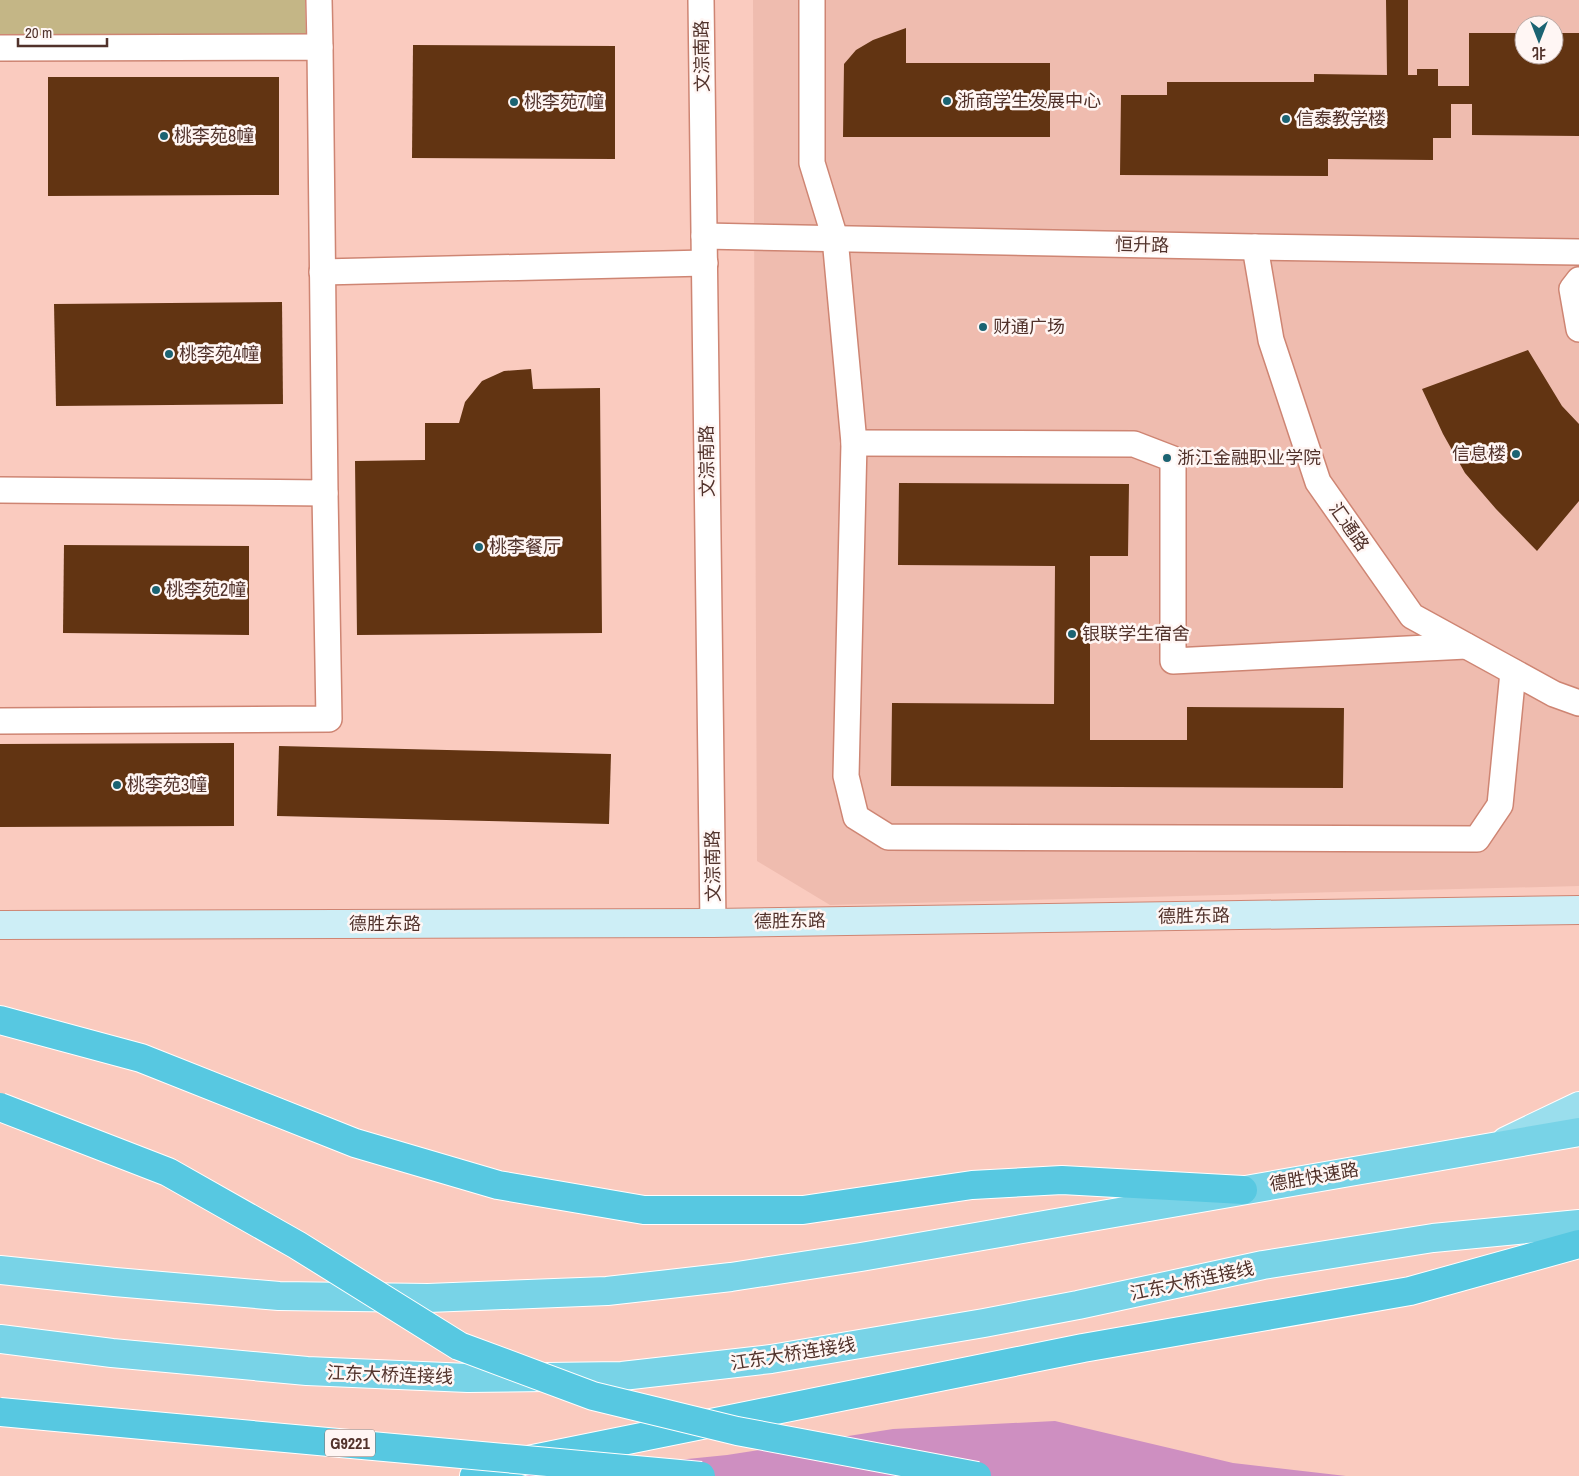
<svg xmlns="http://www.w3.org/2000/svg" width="1579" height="1476" viewBox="0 0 1579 1476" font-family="'Archivo Narrow','Noto Sans SC',sans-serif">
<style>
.built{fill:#efbcaf;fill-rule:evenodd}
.green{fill:#c4b686}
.water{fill:#ce8fc1}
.building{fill:#623412}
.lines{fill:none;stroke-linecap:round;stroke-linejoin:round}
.minor-casing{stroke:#ce8573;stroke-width:28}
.secondary-casing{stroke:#ce8573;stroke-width:30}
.primary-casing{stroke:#fff;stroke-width:30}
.trunk-casing{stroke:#fff;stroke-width:30}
.motorway-casing{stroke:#fff;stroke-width:30}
.minor{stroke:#fff;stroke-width:25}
.secondary{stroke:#cdeef6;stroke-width:28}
.primary{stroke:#9adeed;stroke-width:28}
.trunk{stroke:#78d3e7;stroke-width:28}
.motorway{stroke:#57c8e1;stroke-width:28}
.motorway-bridge-casing{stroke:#fff;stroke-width:30;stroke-linecap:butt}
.motorway-bridge{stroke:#57c8e1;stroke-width:28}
.poi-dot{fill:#1b6372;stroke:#fff6f4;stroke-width:2}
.labels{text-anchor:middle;stroke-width:5;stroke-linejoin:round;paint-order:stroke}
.shield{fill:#fff6f4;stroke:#856d67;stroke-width:1}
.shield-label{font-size:16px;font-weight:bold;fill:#51322b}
.street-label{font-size:18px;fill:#51322b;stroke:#fff6f4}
.poi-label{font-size:18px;fill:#51322b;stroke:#fff6f4;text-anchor:start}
</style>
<rect width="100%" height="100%" fill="#facbbf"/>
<path class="built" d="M753,0H1579V886L830,905L757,861ZM1524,25H1554V55H1524Z"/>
<path class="green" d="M0,0H305L306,36L0,39Z"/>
<path class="water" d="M1055,1421L1233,1463L1346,1476H518L727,1455L893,1429Z"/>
<g class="building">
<path d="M1386,0H1408V75H1417V69H1438V86H1469V33H1524V55H1554V33H1579V136L1472,135V104H1451V138H1433V160L1328,159V176L1120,175L1121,95H1167V82H1314V74L1387,75Z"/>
<path d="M906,28V63H1050V137H843L844,64L856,50L873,40Z"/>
<path d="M413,45L615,46V159L412,158Z"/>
<path d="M48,77H279V195L48,196Z"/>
<path d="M282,302L283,404L56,406L54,304Z"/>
<path d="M1528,350L1562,406L1579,424V501L1537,551L1496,509L1465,473L1443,434L1422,389Z"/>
<path d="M531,369L533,389L600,388L602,633L357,635L355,461L425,460V423H459L465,402L482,381L504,371Z"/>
<path d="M899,483L1129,484L1128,556H1090V740H1187V707L1344,708L1343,788L891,786L892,703L1054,704L1055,566L898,565Z"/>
<path d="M64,545L249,546V635L63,633Z"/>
<path d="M234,743V826L0,827V744Z"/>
<path d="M279,746L611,754L609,824L277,816Z"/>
</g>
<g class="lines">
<g class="minor-casing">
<g id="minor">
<path d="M319,0L320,47"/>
<path d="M701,0L713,923"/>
<path d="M812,0V163L835,238L854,443L846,776L856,817L888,837L1477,839L1500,805L1513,672"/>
<path d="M0,48L320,47L325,493L0,490"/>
<path d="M704,236L1255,247L1579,252"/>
<path d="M1255,247L1271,340L1318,482L1412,616L1554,694L1579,703"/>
<path d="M322,272L705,263"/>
<path d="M1579,280L1572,289L1579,329"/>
<path d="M854,443L1134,444L1173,459V661L1466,646"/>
<path d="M0,721L329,719L325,493"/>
</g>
</g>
<g class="secondary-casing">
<path id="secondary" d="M0,925L713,923L1579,910"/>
</g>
<g class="primary-casing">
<path id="primary" d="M1506,1141L1579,1106"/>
</g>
<g class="trunk-casing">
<g id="trunk">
<path d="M0,1270L115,1282L279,1296L428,1298L607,1291L731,1277L861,1257L1579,1132"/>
<path d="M0,1339L112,1353L307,1371L468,1378L622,1376L771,1359L984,1323L1078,1305L1263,1265L1433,1238L1579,1224"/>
</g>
</g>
<g class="motorway-casing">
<g id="motorway">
<path d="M0,1020L141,1058L355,1143L498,1185L644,1210H803L972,1185L1062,1180L1243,1190"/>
<path d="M474,1476L523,1461L1083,1348L1410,1291L1579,1244"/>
</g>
</g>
<use href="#minor" class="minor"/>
<use href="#secondary" class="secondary"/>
<use href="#primary" class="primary"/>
<use href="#trunk" class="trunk"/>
<use href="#motorway" class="motorway"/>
<g class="motorway-bridge-casing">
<g id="motorway-bridge">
<path d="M0,1107L168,1172L297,1245L459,1346L593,1396L737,1431L977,1476"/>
<path d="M0,1412L701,1476"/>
</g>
</g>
<use href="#motorway-bridge" class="motorway-bridge"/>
</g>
<g class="poi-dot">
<circle cx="947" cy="101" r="5"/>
<circle cx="514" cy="102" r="5"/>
<circle cx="1286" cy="119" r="5"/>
<circle cx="164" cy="136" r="5"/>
<circle cx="983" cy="327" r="5"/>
<circle cx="169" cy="354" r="5"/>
<circle cx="1516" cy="454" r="5"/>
<circle cx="1167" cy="458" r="5"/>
<circle cx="479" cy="547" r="5"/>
<circle cx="156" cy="590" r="5"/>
<circle cx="1072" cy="634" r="5"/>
<circle cx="117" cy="785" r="5"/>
</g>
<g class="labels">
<rect class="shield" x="325" y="1429.5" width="50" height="27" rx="4"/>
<g class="shield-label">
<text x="350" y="1449">G9221</text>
</g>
<g class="street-label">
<text transform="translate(702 56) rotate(-91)" y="6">文淙南路</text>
<text transform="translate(1142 245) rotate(1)" y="6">恒升路</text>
<text transform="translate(707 461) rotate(-91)" y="6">文淙南路</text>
<text transform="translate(1349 527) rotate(55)" y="6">汇通路</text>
<text transform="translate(713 866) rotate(-91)" y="6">文淙南路</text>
<text transform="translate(1194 916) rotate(-1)" y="6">德胜东路</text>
<text transform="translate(790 921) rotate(-1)" y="6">德胜东路</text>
<text x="385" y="930">德胜东路</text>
<text transform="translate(1314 1177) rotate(-10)" y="6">德胜快速路</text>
<text transform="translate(1192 1281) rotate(-12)" y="6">江东大桥连接线</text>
<text transform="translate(793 1354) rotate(-9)" y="6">江东大桥连接线</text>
<text transform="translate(390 1375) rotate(2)" y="6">江东大桥连接线</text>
</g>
<g class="poi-label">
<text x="957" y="107">浙商学生发展中心</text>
<text x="524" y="108">桃李苑7幢</text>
<text x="1296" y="125">信泰教学楼</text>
<text x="174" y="142">桃李苑8幢</text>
<text x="993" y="333">财通广场</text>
<text x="179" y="360">桃李苑4幢</text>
<text x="1506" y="460" text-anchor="end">信息楼</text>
<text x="1177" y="464">浙江金融职业学院</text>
<text x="489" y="553">桃李餐厅</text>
<text x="166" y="596">桃李苑2幢</text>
<text x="1082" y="640">银联学生宿舍</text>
<text x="127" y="791">桃李苑3幢</text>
</g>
</g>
<g transform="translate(1539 40) rotate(180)"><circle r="24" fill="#fff6f4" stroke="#b9a8a4"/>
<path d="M0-4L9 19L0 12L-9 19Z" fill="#1b6372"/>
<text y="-8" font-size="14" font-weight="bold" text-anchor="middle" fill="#51322b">北</text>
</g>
<path d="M18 38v8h89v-8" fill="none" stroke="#51322b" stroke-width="2.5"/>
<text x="25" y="38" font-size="15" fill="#51322b" stroke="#fff6f4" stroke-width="4" paint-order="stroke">20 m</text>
</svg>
